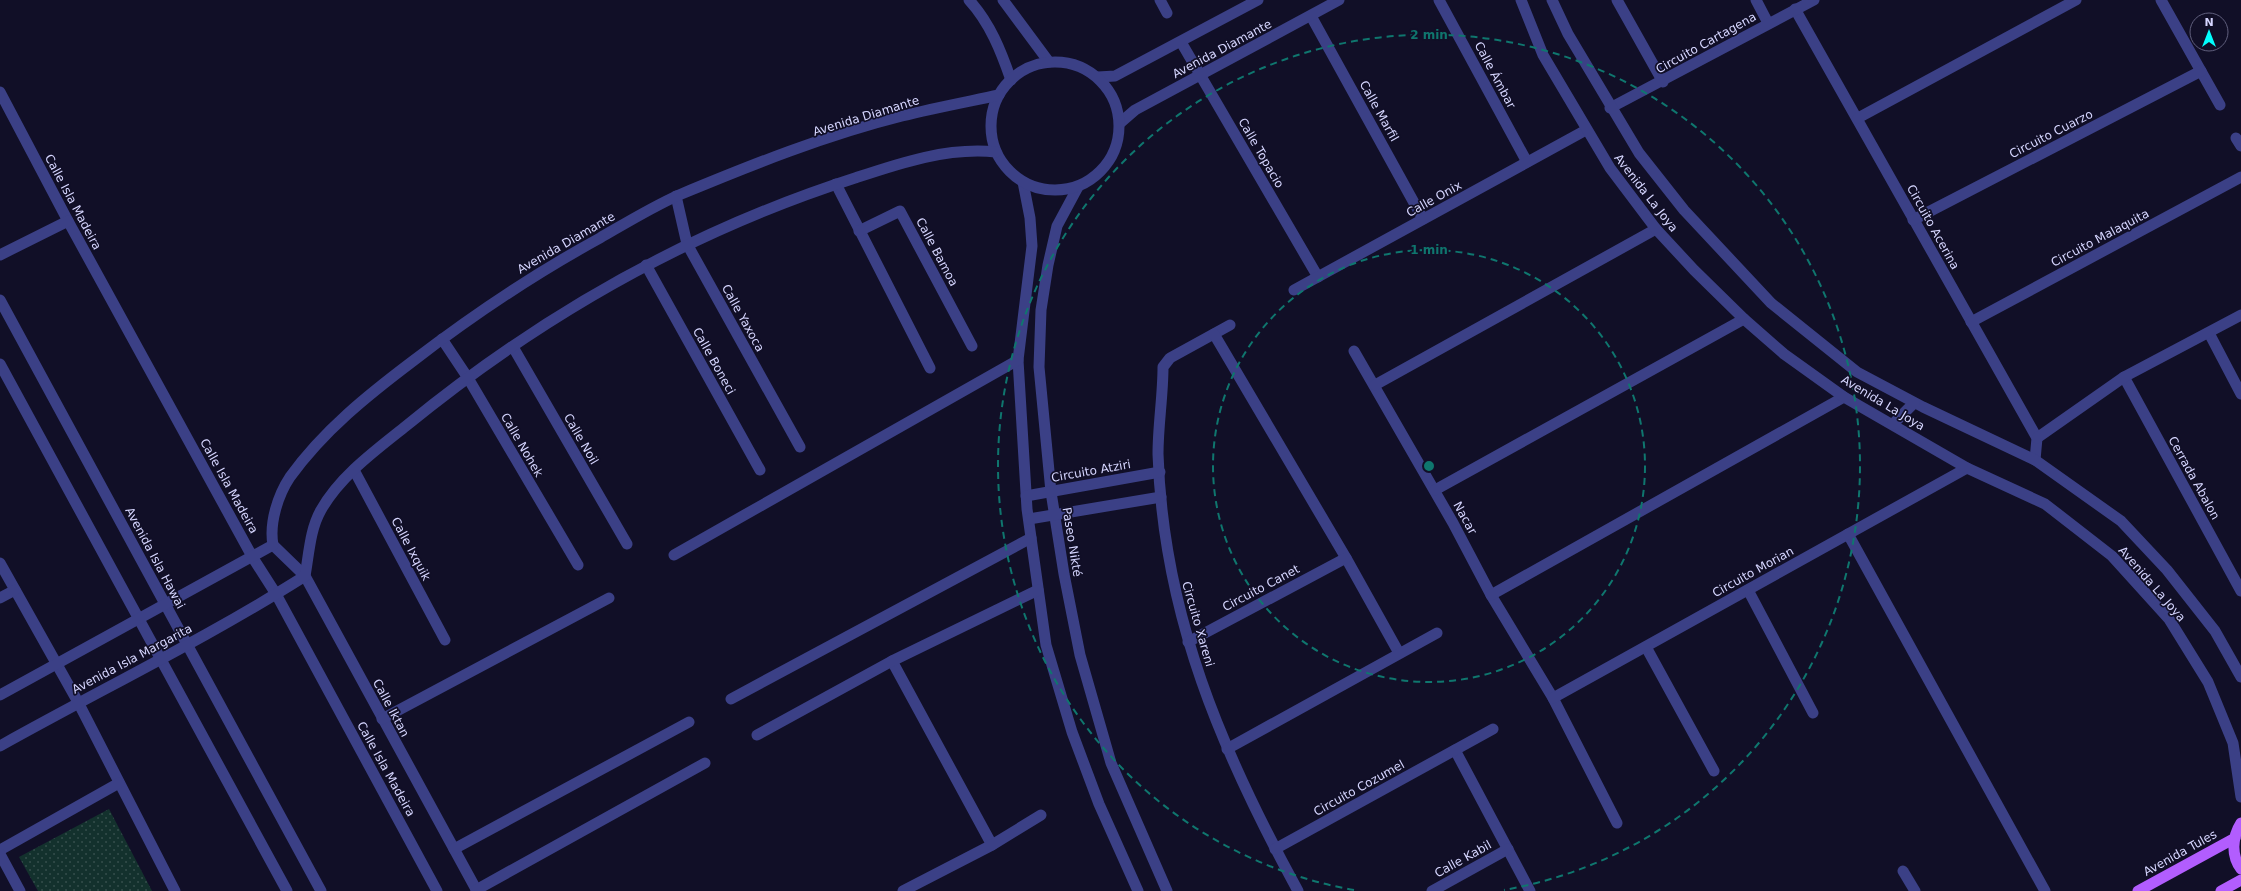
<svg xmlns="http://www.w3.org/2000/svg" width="2241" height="891" viewBox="0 0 2241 891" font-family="'DejaVu Sans',sans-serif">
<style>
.park{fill:url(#park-dots)}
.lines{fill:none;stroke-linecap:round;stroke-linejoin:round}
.minor{stroke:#3b4086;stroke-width:11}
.tertiary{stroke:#3b4086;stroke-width:11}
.primary{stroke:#b25dfe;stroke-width:11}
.ring{fill:none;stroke:#0f766e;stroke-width:2;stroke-dasharray:7 5}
.labels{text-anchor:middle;stroke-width:3.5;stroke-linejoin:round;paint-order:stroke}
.street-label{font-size:12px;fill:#d6d6ff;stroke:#110f27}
.centre{fill:#0f766e;stroke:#110f27;stroke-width:2}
.ring-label{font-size:12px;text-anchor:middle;font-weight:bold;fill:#0f766e;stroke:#110f27;stroke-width:3.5;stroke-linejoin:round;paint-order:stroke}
</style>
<defs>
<pattern id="park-dots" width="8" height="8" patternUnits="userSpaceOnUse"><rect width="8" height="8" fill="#13312d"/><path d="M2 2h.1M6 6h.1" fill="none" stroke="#354e4c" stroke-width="1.8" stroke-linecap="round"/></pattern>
</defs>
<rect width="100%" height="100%" fill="#110f27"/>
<path class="park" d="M109,809L152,891H38L19,857Z"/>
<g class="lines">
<g class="minor">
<path d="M969,0C990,23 1001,51 1011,80"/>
<path d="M1003,0L1049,62"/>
<path d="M1160,0L1167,13"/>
<path d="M1439,0L1527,162"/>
<path d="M1617,0L1663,82"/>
<path d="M1756,0L1768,23"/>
<path d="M2161,0L2220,105"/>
<path d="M1795,9L2037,438L2035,460"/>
<path d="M1311,16L1423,219"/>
<path d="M1181,42L1318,277"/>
<path d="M1098,77L1115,76L1258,0"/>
<path d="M0,92L68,221L253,558L276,594L437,891"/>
<path d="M1610,108L1814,0"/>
<path d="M1858,118L2076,0"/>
<path d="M1120,123L1135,110L1339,0"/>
<path d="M2236,138L2241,146"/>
<path d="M1023,182L1030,218L1032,246L1018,360L1027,509L1046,645L1072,732L1099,804L1138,891"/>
<path d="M836,184L930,368"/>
<path d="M1078,187L1057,226L1048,265L1041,310L1039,367L1051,492L1064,574L1080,655L1111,763L1167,891"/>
<path d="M676,196L687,244L800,447"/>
<path d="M1913,220L2201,71"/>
<path d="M859,231L900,211L972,346"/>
<path d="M0,255L68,221"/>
<path d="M646,265L760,470"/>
<path d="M1294,290L1586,130"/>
<path d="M0,300L321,891"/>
<path d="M1971,322L2241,177"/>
<path d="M1230,325L1170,358L1163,367C1163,396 1158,425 1158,454C1163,615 1222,752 1298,891"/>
<path d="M2209,333L2241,394"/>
<path d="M1214,334L1346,558L1399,653"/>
<path d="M442,339L468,378L578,565"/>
<path d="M513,347L627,544"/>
<path d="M1354,351L1453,523L1491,595L1553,698L1617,823"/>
<path d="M0,364L287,891"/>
<path d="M2124,377L2241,591"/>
<path d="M1375,385L1656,229"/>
<path d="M2037,438L2124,377L2241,315"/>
<path d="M354,470L445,640"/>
<path d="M1435,490L1744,319"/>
<path d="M1026,496L1160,472"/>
<path d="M1029,519L1161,497"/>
<path d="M1848,534L2045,891"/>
<path d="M273,545L305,576L477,891"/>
<path d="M674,555L1018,360"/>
<path d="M0,563L78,702L175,891"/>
<path d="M1748,590L1813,713"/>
<path d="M1491,595L1844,397"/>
<path d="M0,598L15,590"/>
<path d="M1188,642L1346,558"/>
<path d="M1646,647L1714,771"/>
<path d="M892,661L992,845"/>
<path d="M1553,698L1967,468"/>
<path d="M731,699L1031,538"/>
<path d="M382,719L609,598"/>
<path d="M757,735L892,661L1038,590"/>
<path d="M1227,749L1437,633"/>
<path d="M1455,750L1530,891"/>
<path d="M454,849L689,722"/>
<path d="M1275,849L1493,729"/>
<path d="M0,850L119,783"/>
<path d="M0,854L20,891"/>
<path d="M1903,871L1915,891"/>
<path d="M476,890L705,763"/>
<path d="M903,891L992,845L1041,815"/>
<path d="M1432,891L1508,849"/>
</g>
<g class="tertiary">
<path d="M1521,0L1543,55L1610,168L1656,229L1694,270L1744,319L1784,354L1844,397L1967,468L2045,504L2112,556L2169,619L2208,682L2233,743L2241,797"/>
<path d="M1552,0L1568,34L1639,153L1684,210L1771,303L1857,372L1923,407L2035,460L2121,521L2167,570L2215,631L2241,677"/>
<circle cx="1055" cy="126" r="64"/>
<path d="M1893,424L1914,403"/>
<path d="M0,695L273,545C269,523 278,495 290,477C324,430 368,395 413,361C473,315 534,274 600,238C626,223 652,207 679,195C751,165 826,135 902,116C934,108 966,102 999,95"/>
<path d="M0,746C102,689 207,638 305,576C309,554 310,529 321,510C340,476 376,450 406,426C539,317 690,231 855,178C900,163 947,147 996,152"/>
</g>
<g class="primary">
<path d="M2241,823C2232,837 2231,856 2241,869"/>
<path d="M2138,891L2235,838"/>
<path d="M2221,891L2241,880"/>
</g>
</g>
<g class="ring">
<circle cx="1429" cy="466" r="216"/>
<path d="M1354 890A431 431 0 1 1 1504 890"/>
</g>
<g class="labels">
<g class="street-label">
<text transform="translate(1706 43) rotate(-29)" y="4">Circuito Cartagena</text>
<text transform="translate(1222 49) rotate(-28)" y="4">Avenida Diamante</text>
<text transform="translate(1495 75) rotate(62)" y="4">Calle Ámbar</text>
<text transform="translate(1379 111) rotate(61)" y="4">Calle Marfil</text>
<text transform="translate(866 116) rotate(-17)" y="4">Avenida Diamante</text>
<text transform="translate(2051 134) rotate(-27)" y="4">Circuito Cuarzo</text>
<text transform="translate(1261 153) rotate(60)" y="4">Calle Topacio</text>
<text transform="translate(1646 193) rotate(52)" y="4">Avenida La Joya</text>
<text transform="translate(1434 199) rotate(-29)" y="4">Calle Onix</text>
<text transform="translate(73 202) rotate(62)" y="4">Calle Isla Madeira</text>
<text transform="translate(1933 227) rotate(61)" y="4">Circuito Acerina</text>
<text transform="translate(2100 238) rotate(-28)" y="4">Circuito Malaquita</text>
<text transform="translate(566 243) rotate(-30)" y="4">Avenida Diamante</text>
<text transform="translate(937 252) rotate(62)" y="4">Calle Bamoa</text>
<text transform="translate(743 318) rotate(61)" y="4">Calle Yaxoca</text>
<text transform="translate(714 361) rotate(61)" y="4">Calle Boneci</text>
<text transform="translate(1883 403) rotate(31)" y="4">Avenida La Joya</text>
<text transform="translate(581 439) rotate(60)" y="4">Calle Noil</text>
<text transform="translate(522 445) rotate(60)" y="4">Calle Nohek</text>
<text transform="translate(1091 471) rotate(-10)" y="4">Circuito Atziri</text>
<text transform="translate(2194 478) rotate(61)" y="4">Cerrada Abalon</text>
<text transform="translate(229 486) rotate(61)" y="4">Calle Isla Madeira</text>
<text transform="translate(1465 518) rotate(61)" y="4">Nacar</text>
<text transform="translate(1072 542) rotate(81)" y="4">Paseo Nikté</text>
<text transform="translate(411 549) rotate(62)" y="4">Calle Ixquik</text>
<text transform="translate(155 558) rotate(62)" y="4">Avenida Isla Hawai</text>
<text transform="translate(1753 572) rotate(-29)" y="4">Circuito Morian</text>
<text transform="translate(2152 584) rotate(49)" y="4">Avenida La Joya</text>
<text transform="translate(1261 588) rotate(-28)" y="4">Circuito Canet</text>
<text transform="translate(1198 624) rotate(74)" y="4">Circuito Xareni</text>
<text transform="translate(132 659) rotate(-28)" y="4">Avenida Isla Margarita</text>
<text transform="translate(391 708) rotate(62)" y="4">Calle Iktan</text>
<text transform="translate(386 769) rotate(61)" y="4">Calle Isla Madeira</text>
<text transform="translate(1359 788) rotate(-29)" y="4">Circuito Cozumel</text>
<text transform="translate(2180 853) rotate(-29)" y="4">Avenida Tules</text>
<text transform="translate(1463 859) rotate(-29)" y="4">Calle Kabil</text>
</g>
</g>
<circle cx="1429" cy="466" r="6" class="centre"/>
<g class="ring-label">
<text x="1429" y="39">2 min</text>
<text x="1429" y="254">1 min</text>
</g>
<g transform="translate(2209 32)"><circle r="19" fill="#110f27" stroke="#605f7d"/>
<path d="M0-3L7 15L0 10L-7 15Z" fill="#02fefe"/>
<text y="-6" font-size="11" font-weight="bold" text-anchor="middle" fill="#d6d6ff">N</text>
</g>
</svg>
